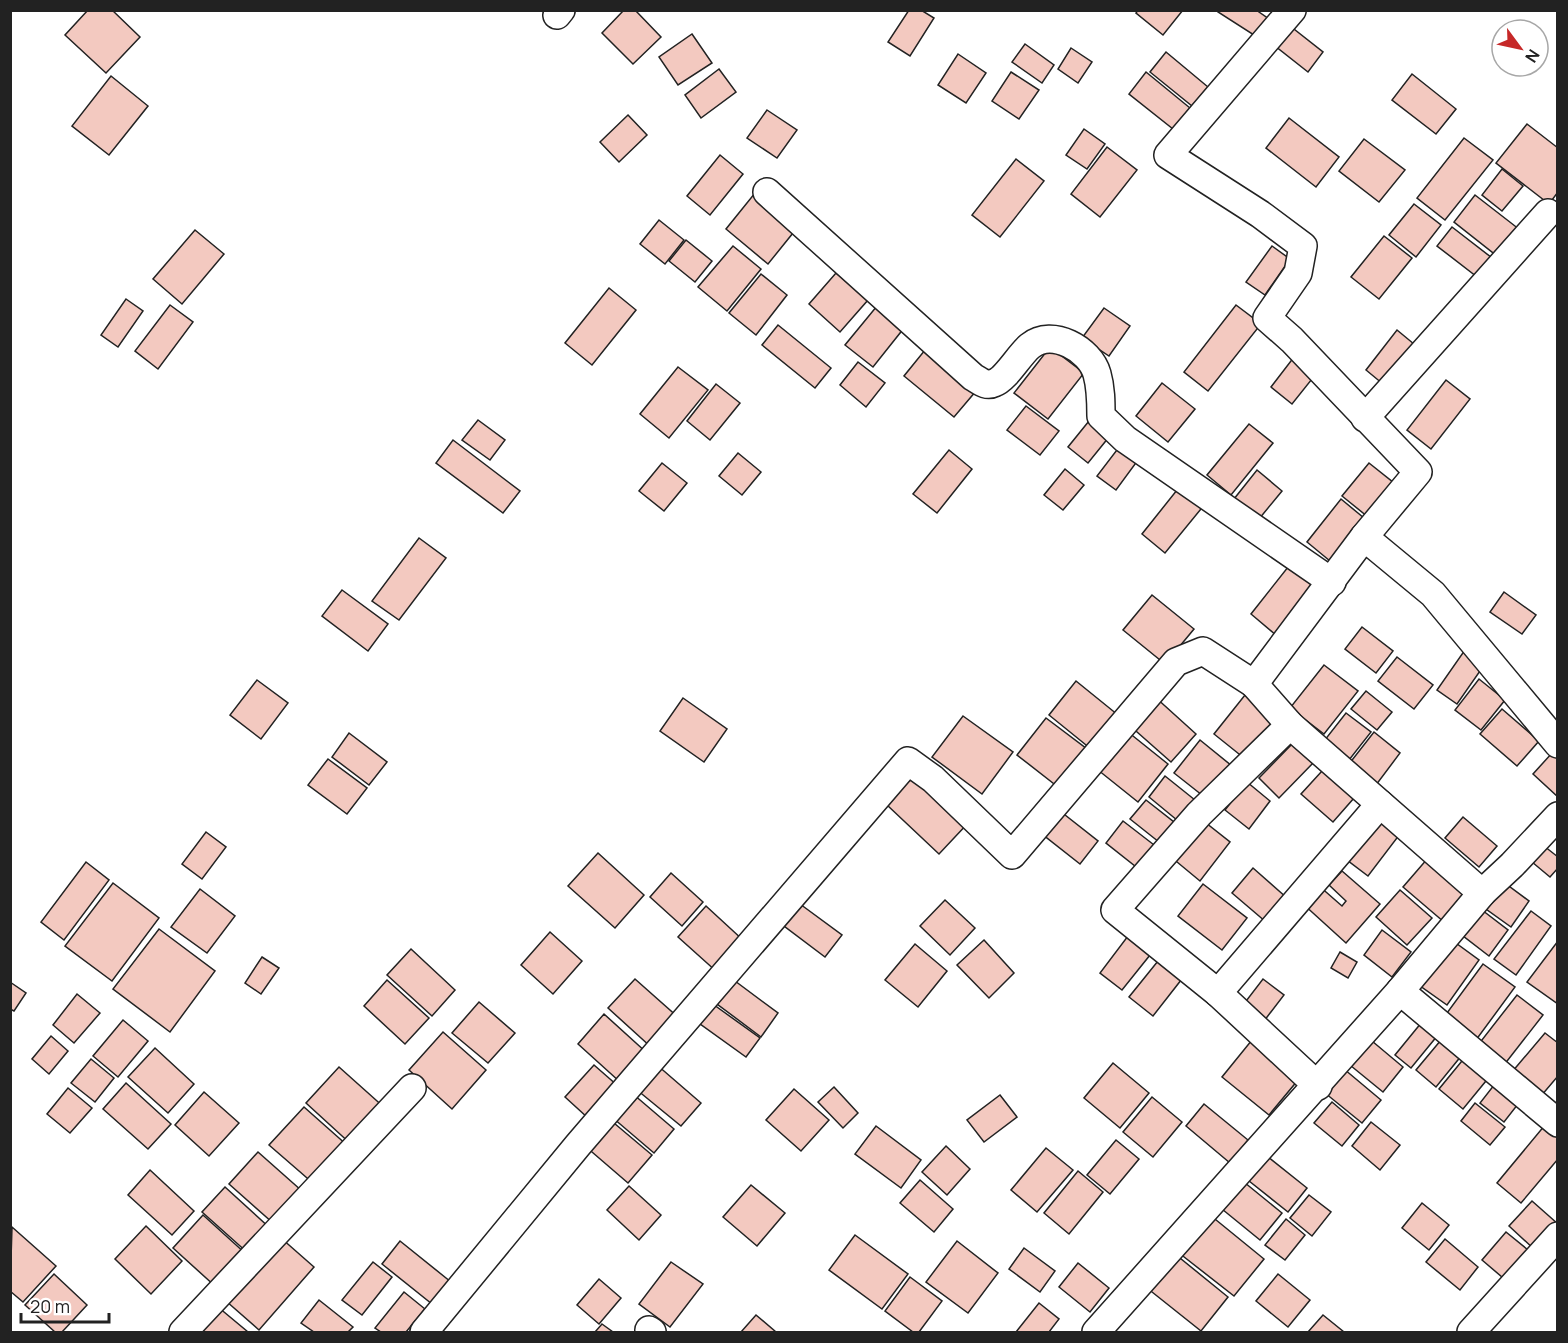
<svg xmlns="http://www.w3.org/2000/svg" width="1568" height="1343" viewBox="0 0 1568 1343" font-family="Manrope,sans-serif">
<style>
.building{fill:#f3c9c0;stroke:#222;stroke-width:1.5}
.lines{fill:none;stroke-linecap:round;stroke-linejoin:round}
.street-casing{stroke:#222;stroke-width:30}
.street{stroke:#fff;stroke-width:27}
</style>
<rect width="100%" height="100%" fill="#fff"/>
<g class="building">
<path d="M88,10H112L140,37L106,73L65,35Z"/>
<path d="M624,10H635L661,37L633,64L602,33Z"/>
<path d="M909,10H921L934,18L910,56L888,42Z"/>
<path d="M1138,10H1183L1163,35L1136,13Z"/>
<path d="M1219,10H1256L1269,19L1257,37L1218,12Z"/>
<path d="M1285,22L1323,52L1308,72L1270,42Z"/>
<path d="M692,34L712,63L678,85L659,57Z"/>
<path d="M1025,44L1054,65L1042,83L1012,62Z"/>
<path d="M1071,48L1092,62L1078,83L1058,69Z"/>
<path d="M1166,52L1208,87L1192,106L1150,72Z"/>
<path d="M958,54L986,73L966,103L938,85Z"/>
<path d="M719,69L736,92L701,118L685,95Z"/>
<path d="M1011,72L1039,90L1019,119L992,101Z"/>
<path d="M1146,72L1190,108L1173,129L1129,94Z"/>
<path d="M1412,74L1456,109L1436,134L1392,100Z"/>
<path d="M111,76L148,106L109,155L72,126Z"/>
<path d="M767,110L797,130L777,158L747,138Z"/>
<path d="M628,115L647,135L619,162L600,142Z"/>
<path d="M1289,118L1339,157L1316,187L1266,148Z"/>
<path d="M1527,124L1558,148V192L1549,204L1496,163Z"/>
<path d="M1084,129L1105,144L1087,169L1066,155Z"/>
<path d="M1464,138L1493,160L1445,220L1417,198Z"/>
<path d="M1364,139L1405,170L1379,202L1339,171Z"/>
<path d="M1107,147L1137,170L1100,217L1071,194Z"/>
<path d="M720,155L743,174L710,215L687,196Z"/>
<path d="M1016,159L1044,181L1000,237L972,215Z"/>
<path d="M1502,169L1523,186L1502,211L1482,195Z"/>
<path d="M755,193L797,228L768,264L726,229Z"/>
<path d="M1475,195L1524,233L1502,260L1454,222Z"/>
<path d="M1414,204L1441,225L1416,257L1389,235Z"/>
<path d="M659,220L684,240L665,264L640,244Z"/>
<path d="M1452,227L1496,261L1481,280L1437,246Z"/>
<path d="M195,230L224,254L182,304L153,279Z"/>
<path d="M1384,236L1412,258L1379,299L1351,277Z"/>
<path d="M686,240L712,261L695,282L669,261Z"/>
<path d="M733,246L761,269L727,311L698,287Z"/>
<path d="M1272,246L1290,259L1265,295L1246,282Z"/>
<path d="M836,273L868,300L840,332L809,304Z"/>
<path d="M761,274L787,295L756,335L729,313Z"/>
<path d="M609,288L636,310L592,365L565,343Z"/>
<path d="M126,299L143,311L118,347L101,335Z"/>
<path d="M170,305L193,322L158,369L135,351Z"/>
<path d="M1236,305L1261,324L1208,391L1184,372Z"/>
<path d="M877,306L904,328L873,367L845,345Z"/>
<path d="M1104,308L1130,326L1109,356L1082,338Z"/>
<path d="M778,325L831,368L815,388L762,345Z"/>
<path d="M1397,330L1420,349L1389,389L1366,370Z"/>
<path d="M1050,347L1084,373L1048,419L1014,393Z"/>
<path d="M925,350L976,391L954,417L904,376Z"/>
<path d="M1294,357L1316,374L1292,404L1271,387Z"/>
<path d="M858,362L885,383L866,407L840,385Z"/>
<path d="M678,367L708,390L669,438L640,414Z"/>
<path d="M1446,380L1470,399L1431,449L1407,430Z"/>
<path d="M1162,383L1195,409L1168,442L1136,416Z"/>
<path d="M716,384L740,403L710,440L687,421Z"/>
<path d="M1026,406L1059,431L1040,455L1007,430Z"/>
<path d="M1093,416L1113,432L1088,463L1068,447Z"/>
<path d="M478,420L505,440L490,460L462,440Z"/>
<path d="M1249,424L1273,443L1231,495L1207,475Z"/>
<path d="M453,440L520,491L503,513L436,463Z"/>
<path d="M1123,442L1141,456L1116,490L1097,476Z"/>
<path d="M949,450L972,469L937,513L913,494Z"/>
<path d="M738,453L761,472L742,495L719,476Z"/>
<path d="M662,463L687,483L664,511L639,491Z"/>
<path d="M1369,463L1394,483L1368,517L1342,496Z"/>
<path d="M1065,469L1084,485L1063,510L1044,495Z"/>
<path d="M1257,470L1282,491L1259,519L1234,499Z"/>
<path d="M1181,485L1205,504L1165,553L1142,534Z"/>
<path d="M1341,499L1364,518L1330,561L1307,542Z"/>
<path d="M419,538L446,558L399,620L372,601Z"/>
<path d="M1292,562L1319,584L1277,636L1251,614Z"/>
<path d="M342,590L388,624L368,651L322,616Z"/>
<path d="M1504,592L1536,615L1522,634L1490,612Z"/>
<path d="M1152,595L1194,629L1165,664L1123,630Z"/>
<path d="M1362,627L1393,651L1376,673L1345,649Z"/>
<path d="M1467,647L1487,661L1457,704L1437,690Z"/>
<path d="M1397,657L1433,685L1414,709L1378,681Z"/>
<path d="M1324,665L1358,691L1324,734L1290,708Z"/>
<path d="M1479,679L1505,700L1481,730L1455,710Z"/>
<path d="M257,680L288,703L261,739L230,715Z"/>
<path d="M1076,681L1118,715L1091,749L1049,715Z"/>
<path d="M1366,691L1392,712L1377,730L1351,709Z"/>
<path d="M1245,695L1280,723L1249,762L1214,734Z"/>
<path d="M1154,696L1196,734L1171,762L1128,724Z"/>
<path d="M683,698L727,729L704,762L660,731Z"/>
<path d="M1502,709L1539,741L1517,766L1480,734Z"/>
<path d="M1346,713L1371,732L1349,760L1324,741Z"/>
<path d="M963,716L1013,752L982,794L932,757Z"/>
<path d="M1046,718L1087,749L1058,787L1017,755Z"/>
<path d="M1128,732L1168,764L1138,802L1098,770Z"/>
<path d="M1374,732L1400,753L1376,785L1349,764Z"/>
<path d="M349,733L387,762L369,785L332,757Z"/>
<path d="M1200,740L1232,766L1207,799L1174,773Z"/>
<path d="M1294,742L1314,762L1279,798L1259,778Z"/>
<path d="M1552,753L1558,759V797L1533,774Z"/>
<path d="M328,759L367,788L347,814L308,785Z"/>
<path d="M1322,771L1354,798L1333,822L1301,794Z"/>
<path d="M916,773L969,822L939,854L887,805Z"/>
<path d="M1165,776L1200,804L1183,825L1149,797Z"/>
<path d="M1247,782L1270,801L1249,829L1225,810Z"/>
<path d="M1146,800L1179,826L1164,846L1130,819Z"/>
<path d="M1060,811L1098,841L1080,864L1042,834Z"/>
<path d="M1463,817L1497,846L1479,867L1445,838Z"/>
<path d="M1379,818L1400,834L1368,876L1347,860Z"/>
<path d="M1201,819L1230,842L1200,881L1171,857Z"/>
<path d="M1123,821L1158,848L1140,870L1106,843Z"/>
<path d="M206,832L226,847L202,879L182,864Z"/>
<path d="M1544,846L1558,857V868L1550,877L1532,862Z"/>
<path d="M598,853L644,895L615,928L568,886Z"/>
<path d="M1428,858L1476,899L1451,928L1403,887Z"/>
<path d="M86,862L109,880L64,940L41,922Z"/>
<path d="M1253,868L1287,898L1266,922L1232,893Z"/>
<path d="M1342,871L1380,904L1346,943L1302,903L1318,885L1342,906L1346,901L1329,885Z"/>
<path d="M671,873L703,902L682,926L650,897Z"/>
<path d="M1498,878L1529,901L1511,927L1479,904Z"/>
<path d="M113,883L159,918L112,981L65,946Z"/>
<path d="M1203,884L1247,918L1222,950L1178,916Z"/>
<path d="M200,889L235,916L207,953L171,927Z"/>
<path d="M1400,890L1432,918L1407,945L1376,917Z"/>
<path d="M945,900L975,928L950,955L920,926Z"/>
<path d="M800,904L842,935L825,957L784,926Z"/>
<path d="M706,906L744,941L717,972L678,937Z"/>
<path d="M1478,907L1508,930L1489,956L1458,932Z"/>
<path d="M1531,911L1551,926L1516,975L1494,959Z"/>
<path d="M159,929L215,971L170,1032L113,989Z"/>
<path d="M1382,930L1411,952L1392,977L1364,955Z"/>
<path d="M550,932L582,961L553,994L521,965Z"/>
<path d="M1131,932L1154,950L1122,990L1100,973Z"/>
<path d="M1449,938L1479,960L1447,1005L1416,983Z"/>
<path d="M984,940L1014,973L989,998L957,965Z"/>
<path d="M1558,941V1004L1527,982Z"/>
<path d="M915,944L947,971L918,1007L885,980Z"/>
<path d="M411,949L455,990L432,1016L387,975Z"/>
<path d="M1340,952L1357,962L1348,978L1331,968Z"/>
<path d="M1162,956L1185,975L1153,1016L1129,997Z"/>
<path d="M262,957L279,968L261,994L245,983Z"/>
<path d="M1483,964L1515,987L1476,1040L1444,1017Z"/>
<path d="M731,978L778,1013L761,1037L713,1001Z"/>
<path d="M635,979L679,1018L652,1048L608,1008Z"/>
<path d="M1263,979L1284,995L1264,1021L1243,1005Z"/>
<path d="M387,980L429,1018L405,1044L364,1006Z"/>
<path d="M10,982L26,993L14,1011L10,1009Z"/>
<path d="M77,994L100,1013L74,1043L53,1025Z"/>
<path d="M1517,995L1543,1015L1504,1065L1478,1045Z"/>
<path d="M479,1002L515,1033L488,1063L452,1033Z"/>
<path d="M710,1002L760,1038L746,1057L696,1021Z"/>
<path d="M604,1014L647,1053L620,1082L578,1044Z"/>
<path d="M1426,1017L1442,1030L1411,1068L1395,1055Z"/>
<path d="M123,1020L148,1041L118,1077L93,1056Z"/>
<path d="M443,1032L486,1070L452,1109L409,1070Z"/>
<path d="M1545,1033L1558,1043V1076L1541,1096L1512,1072Z"/>
<path d="M1446,1034L1466,1050L1436,1087L1416,1070Z"/>
<path d="M1256,1035L1303,1074L1269,1115L1222,1077Z"/>
<path d="M51,1036L68,1051L49,1074L32,1059Z"/>
<path d="M1366,1036L1403,1067L1383,1092L1345,1061Z"/>
<path d="M155,1048L194,1084L168,1113L128,1077Z"/>
<path d="M1466,1056L1490,1076L1463,1109L1439,1089Z"/>
<path d="M91,1059L114,1078L95,1102L71,1083Z"/>
<path d="M1113,1063L1149,1093L1120,1128L1084,1098Z"/>
<path d="M594,1065L618,1086L588,1118L565,1097Z"/>
<path d="M657,1065L701,1103L681,1126L637,1090Z"/>
<path d="M339,1067L386,1109L353,1146L306,1103Z"/>
<path d="M1344,1069L1381,1100L1362,1123L1325,1093Z"/>
<path d="M1498,1080L1522,1099L1504,1122L1480,1103Z"/>
<path d="M126,1083L171,1124L148,1149L103,1109Z"/>
<path d="M834,1087L858,1113L843,1128L818,1102Z"/>
<path d="M68,1088L92,1108L70,1133L47,1114Z"/>
<path d="M794,1089L829,1120L801,1151L766,1120Z"/>
<path d="M204,1092L239,1123L209,1156L175,1125Z"/>
<path d="M633,1094L674,1129L654,1153L613,1118Z"/>
<path d="M1000,1095L1017,1117L984,1142L967,1120Z"/>
<path d="M1152,1097L1182,1122L1153,1157L1123,1132Z"/>
<path d="M1332,1102L1359,1125L1342,1146L1314,1123Z"/>
<path d="M1475,1103L1505,1127L1490,1145L1461,1121Z"/>
<path d="M1204,1104L1248,1140L1230,1163L1186,1126Z"/>
<path d="M304,1107L348,1146L314,1184L269,1145Z"/>
<path d="M608,1118L652,1155L628,1183L585,1146Z"/>
<path d="M1371,1122L1400,1145L1380,1170L1352,1146Z"/>
<path d="M1545,1125L1558,1136V1159L1521,1203L1497,1183Z"/>
<path d="M876,1126L921,1160L901,1188L855,1154Z"/>
<path d="M1116,1140L1139,1159L1110,1194L1087,1175Z"/>
<path d="M946,1146L970,1169L947,1195L922,1172Z"/>
<path d="M1046,1148L1073,1170L1037,1212L1011,1190Z"/>
<path d="M258,1152L302,1191L273,1223L229,1184Z"/>
<path d="M1263,1153L1307,1188L1288,1212L1244,1177Z"/>
<path d="M150,1170L194,1211L172,1235L128,1195Z"/>
<path d="M1078,1171L1103,1192L1069,1234L1044,1213Z"/>
<path d="M1239,1178L1282,1213L1260,1240L1217,1205Z"/>
<path d="M920,1180L953,1209L934,1232L900,1203Z"/>
<path d="M751,1185L785,1213L757,1246L723,1217Z"/>
<path d="M629,1186L661,1215L639,1240L607,1210Z"/>
<path d="M225,1187L271,1229L249,1254L202,1212Z"/>
<path d="M1309,1195L1331,1212L1312,1236L1290,1218Z"/>
<path d="M1532,1201L1558,1224L1535,1250L1509,1226Z"/>
<path d="M1422,1203L1449,1225L1429,1250L1402,1228Z"/>
<path d="M203,1215L246,1254L216,1287L173,1248Z"/>
<path d="M1210,1215L1264,1259L1234,1296L1179,1253Z"/>
<path d="M1286,1219L1305,1235L1285,1260L1265,1245Z"/>
<path d="M146,1226L182,1261L151,1294L115,1259Z"/>
<path d="M12,1227L56,1266L23,1302L10,1291Z"/>
<path d="M1506,1232L1533,1254L1509,1283L1482,1260Z"/>
<path d="M855,1235L908,1274L882,1309L829,1270Z"/>
<path d="M281,1238L314,1267L259,1330L226,1301Z"/>
<path d="M1445,1239L1478,1267L1460,1290L1426,1262Z"/>
<path d="M400,1241L451,1282L432,1304L382,1264Z"/>
<path d="M957,1241L998,1273L968,1313L926,1282Z"/>
<path d="M1024,1248L1055,1271L1040,1292L1009,1269Z"/>
<path d="M1175,1254L1228,1297L1201,1331L1147,1288Z"/>
<path d="M373,1262L392,1277L362,1315L342,1300Z"/>
<path d="M671,1262L703,1284L670,1327L639,1304Z"/>
<path d="M1078,1263L1109,1288L1090,1312L1059,1287Z"/>
<path d="M54,1274L87,1305L62,1332H55L25,1305Z"/>
<path d="M1278,1274L1310,1300L1288,1327L1256,1301Z"/>
<path d="M910,1277L942,1301L919,1332H913L885,1311Z"/>
<path d="M599,1279L621,1298L599,1324L577,1305Z"/>
<path d="M404,1292L425,1309L406,1332H381L375,1328Z"/>
<path d="M319,1300L353,1327L348,1332H314L301,1323Z"/>
<path d="M1039,1303L1059,1319L1049,1332H1016Z"/>
<path d="M218,1307L248,1332H196Z"/>
<path d="M756,1315L776,1332H741Z"/>
<path d="M1323,1315L1344,1332H1308Z"/>
<path d="M602,1324L613,1332H595Z"/>
</g>
<g class="lines">
<g class="street-casing">
<g id="street">
<path d="M557,15L561,10"/>
<path d="M767,192L973,377C980,381 986,387 994,383C1006,379 1019,355 1030,346C1052,328 1090,349 1097,374C1101,388 1101,402 1101,416L1125,439L1332,582"/>
<path d="M1365,418L1548,213"/>
<path d="M1364,537L1433,594L1558,744"/>
<path d="M1254,684L1290,725L1482,893"/>
<path d="M1400,991L1482,893L1512,865L1558,816"/>
<path d="M1218,993L1115,910L1199,814L1290,725"/>
<path d="M1318,1086L1218,993L1380,804"/>
<path d="M649,1330L652,1332"/>
<path d="M183,1332L412,1088"/>
<path d="M424,1332L578,1145L908,761L933,779L1012,855L1176,662L1203,651L1254,684L1364,537L1418,472L1292,340L1267,318L1298,273L1303,246L1260,214L1168,155L1292,10"/>
<path d="M1096,1332L1400,991L1558,1123"/>
<path d="M1471,1332L1558,1236"/>
</g>
</g>
<use href="#street" class="street"/>
</g>
<rect width="1568" height="1343" fill="none" stroke="#222222" stroke-width="24"/>
<g transform="translate(1520 48) rotate(123)"><circle r="28" fill="#ffffff" stroke="#a7a7a7" stroke-width="1.5"/>
<path d="M0-4.5L10 22L0 15L-10 22Z" fill="#c62828"/>
<text y="-9" font-size="16" font-weight="bold" text-anchor="middle" fill="#222222">N</text>
</g>
<path d="M21 1313v9h88v-9" fill="none" stroke="#222222" stroke-width="3"/>
<text x="30" y="1313" font-size="18" fill="#222222" stroke="#ffffff" stroke-width="4.5" paint-order="stroke">20 m</text>
</svg>
